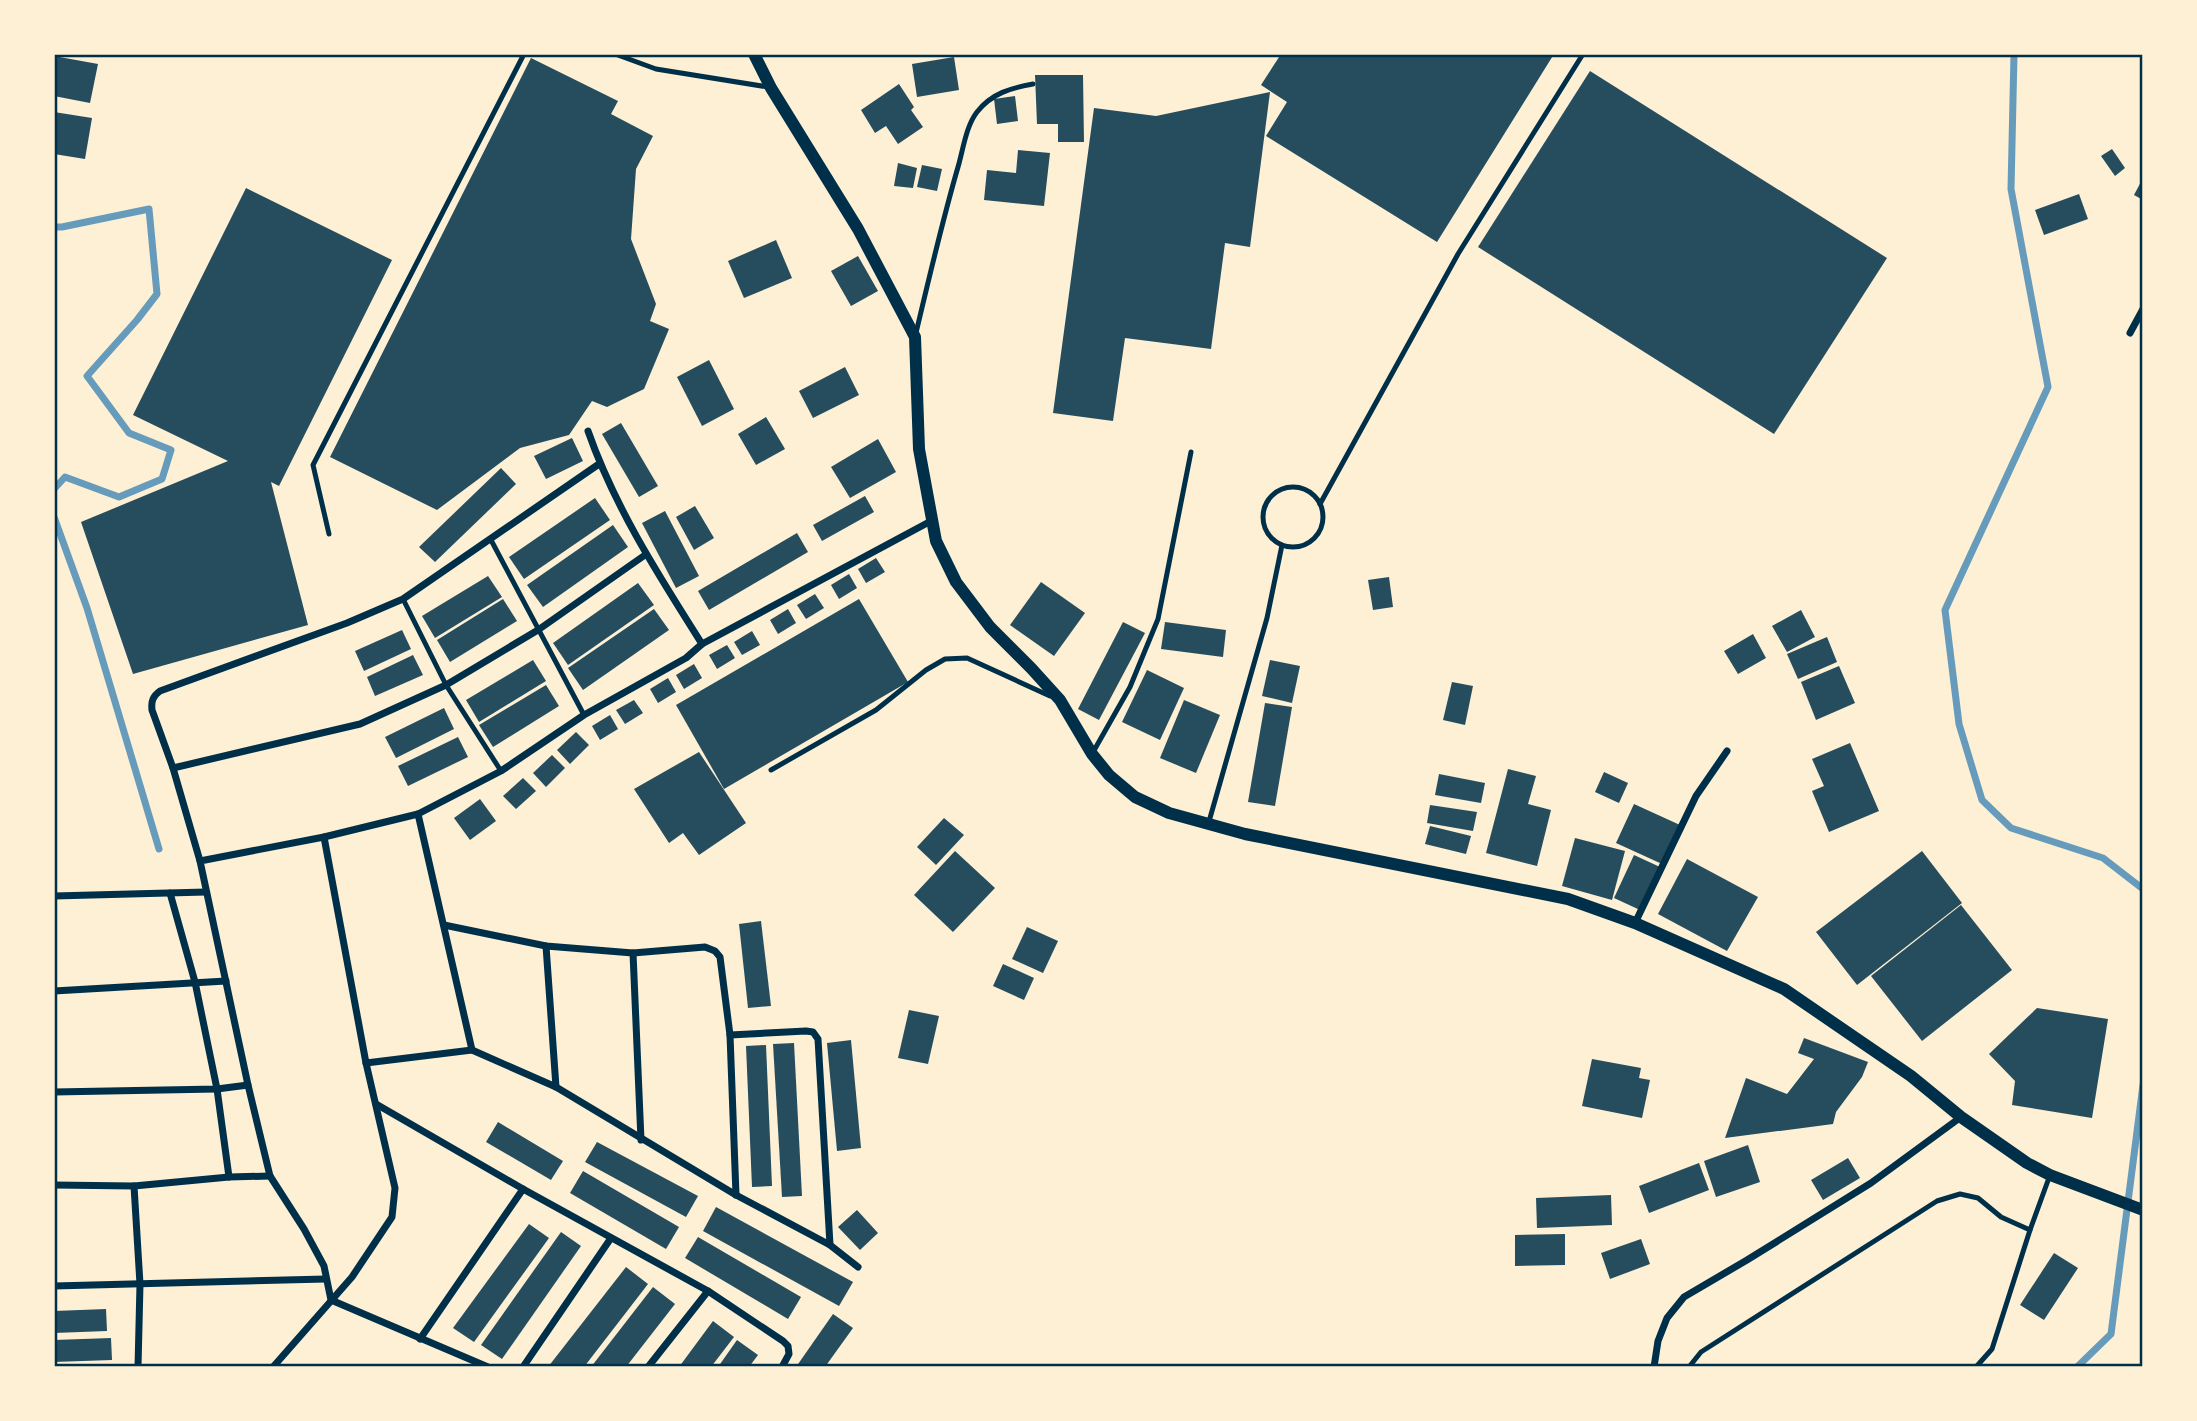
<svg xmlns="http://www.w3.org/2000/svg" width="2197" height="1421" viewBox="0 0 2197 1421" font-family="'Nunito Sans',sans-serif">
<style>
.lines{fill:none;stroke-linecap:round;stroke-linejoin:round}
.stream{stroke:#669bbc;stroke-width:7}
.building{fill:#264d5e}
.service{stroke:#003049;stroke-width:5}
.minor{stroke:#003049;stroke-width:7}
.tertiary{stroke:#003049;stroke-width:12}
.neatline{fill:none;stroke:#003049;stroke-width:2.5}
</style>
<rect width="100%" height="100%" fill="#fdf0d5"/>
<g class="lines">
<g class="stream">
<path d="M2014,54L2011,189L2048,387L1945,610L1959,724L1982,800L2011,828L2103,858L2143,889"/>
<path d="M54,227H62L149,209L157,294L137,320L87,376L129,433L171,450L162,479L119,497L65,477L54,489"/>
<path d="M54,517L87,608L159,849"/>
<path d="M2077,1367L2111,1334L2143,1085"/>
</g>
</g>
<g class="building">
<path d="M1281,54H1554L1437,242L1266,136L1287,102L1261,85Z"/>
<path d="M54,56L98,64L90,103L54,96Z"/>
<path d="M954,57L959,90L917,97L912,64Z"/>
<path d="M531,58L618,101L611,114L653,136L636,169L631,239L656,304L650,321L669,329L644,389L607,407L592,401L569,435L520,448L437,510L330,457Z"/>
<path d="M1590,71L1887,258L1774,434L1478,247Z"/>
<path d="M1035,75H1083L1084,142H1058V124H1037Z"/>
<path d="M899,84L914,107L911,110L923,127L898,144L886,126L875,133L861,110Z"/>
<path d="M1270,92L1250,247L1225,243L1211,349L1125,338L1113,421L1053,413L1094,108L1156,116Z"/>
<path d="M1015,96L1018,121L997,124L994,99Z"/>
<path d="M54,112L92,118L85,159L54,154Z"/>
<path d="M2112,149L2125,168L2115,176L2101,156Z"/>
<path d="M1018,150L1050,153L1044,206L984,200L987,170L1016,173Z"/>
<path d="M898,163L917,168L913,188L894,186Z"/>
<path d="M922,165L942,169L937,191L917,187Z"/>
<path d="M2143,178V200L2134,195Z"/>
<path d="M246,188L392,260L279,486L271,482L308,625L133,674L81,522L228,461L133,415Z"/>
<path d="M2079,194L2088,219L2044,235L2035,210Z"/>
<path d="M776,240L792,278L744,298L728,261Z"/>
<path d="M858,256L878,291L851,306L831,271Z"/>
<path d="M709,360L734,409L702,426L677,377Z"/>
<path d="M845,367L859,395L813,418L799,391Z"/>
<path d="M766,417L785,449L756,465L738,434Z"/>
<path d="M621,423L658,486L639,497L602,434Z"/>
<path d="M572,438L583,461L546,479L534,456Z"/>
<path d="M878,439L896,472L850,498L831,467Z"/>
<path d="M501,468L516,484L435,562L419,547Z"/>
<path d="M865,496L874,512L822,541L813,525Z"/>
<path d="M595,498L610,520L524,579L509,557Z"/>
<path d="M695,506L714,538L694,550L676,517Z"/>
<path d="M665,511L699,576L676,588L642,523Z"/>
<path d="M613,525L628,547L543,607L527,585Z"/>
<path d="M797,533L808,552L709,610L698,591Z"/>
<path d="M876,558L885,572L866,583L858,569Z"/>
<path d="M849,574L857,588L839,599L831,585Z"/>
<path d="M488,576L502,597L435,638L422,616Z"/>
<path d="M1389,577L1393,607L1373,610L1368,580Z"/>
<path d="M1041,582L1085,613L1054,656L1010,625Z"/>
<path d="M638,583L654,605L568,665L553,643Z"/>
<path d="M815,594L824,608L806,619L797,605Z"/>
<path d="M503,599L517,621L450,662L437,640Z"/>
<path d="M859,599L908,682L724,789L676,705Z"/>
<path d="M654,609L669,630L583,690L568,668Z"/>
<path d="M788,609L796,623L778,634L770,620Z"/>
<path d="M1801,610L1815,637L1787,652L1772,626Z"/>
<path d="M1123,622L1145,633L1099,720L1078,709Z"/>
<path d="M1165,622L1226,630L1223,657L1161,649Z"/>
<path d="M402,630L411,649L364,671L355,651Z"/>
<path d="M752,631L760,645L742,655L734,642Z"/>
<path d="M1753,634L1766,658L1738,674L1724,651Z"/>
<path d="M1827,637L1837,662L1798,679L1787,654Z"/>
<path d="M727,645L735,658L717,669L709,655Z"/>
<path d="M413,655L423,675L375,696L367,677Z"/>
<path d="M533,660L546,681L479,722L466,700Z"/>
<path d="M1270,660L1300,666L1292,703L1262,696Z"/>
<path d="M694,664L702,678L684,689L676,675Z"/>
<path d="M1839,666L1855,703L1816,720L1801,682Z"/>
<path d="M1147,670L1184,688L1160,740L1122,722Z"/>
<path d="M668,678L676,692L658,703L650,689Z"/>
<path d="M1452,682L1473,686L1465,725L1443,720Z"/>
<path d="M546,685L559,706L493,747L479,725Z"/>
<path d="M634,700L643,713L625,724L616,710Z"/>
<path d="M1184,700L1220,715L1196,773L1160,758Z"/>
<path d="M1265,703L1292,707L1275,806L1248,802Z"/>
<path d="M444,708L454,729L396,758L385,737Z"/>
<path d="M610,715L618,729L600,740L592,726Z"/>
<path d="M576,732L589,745L570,764L557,750Z"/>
<path d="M458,737L468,757L408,786L398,766Z"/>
<path d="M1850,743L1879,811L1829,832L1812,791L1824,786L1812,759Z"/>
<path d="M699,752L746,823L699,855L683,833L669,843L634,789Z"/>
<path d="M552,755L565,768L546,787L533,773Z"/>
<path d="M1508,769L1536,776L1528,804L1551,810L1537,866L1486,853Z"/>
<path d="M1604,772L1628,783L1619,803L1595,792Z"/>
<path d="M1439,774L1485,783L1481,803L1435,795Z"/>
<path d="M523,778L536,791L516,809L503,796Z"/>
<path d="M480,799L496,821L470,840L454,818Z"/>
<path d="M1634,804L1680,825L1662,864L1616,843Z"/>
<path d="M1430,805L1477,812L1473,831L1427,823Z"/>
<path d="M944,818L964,835L936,865L917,847Z"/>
<path d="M1430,826L1471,836L1466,854L1425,844Z"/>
<path d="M1575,838L1625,851L1612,900L1562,886Z"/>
<path d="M955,851L995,888L953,932L914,895Z"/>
<path d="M1922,851L1962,903L1857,985L1816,932Z"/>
<path d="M1634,855L1660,867L1640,910L1614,898Z"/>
<path d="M1687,859L1758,897L1727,951L1658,914Z"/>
<path d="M1961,905L2012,970L1922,1041L1871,976Z"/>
<path d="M761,921L771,1006L748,1008L739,924Z"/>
<path d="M1027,927L1058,941L1043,973L1012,959Z"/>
<path d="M1003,964L1034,978L1024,1000L993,986Z"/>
<path d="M2037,1008L2108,1019L2092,1118L2012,1105L2015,1081L1989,1054Z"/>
<path d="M909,1010L939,1016L928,1064L898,1058Z"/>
<path d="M1804,1038L1868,1062L1862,1077L1836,1112L1833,1124L1725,1138L1746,1078L1787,1094L1814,1059L1798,1053Z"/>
<path d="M851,1040L861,1148L837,1151L827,1043Z"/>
<path d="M794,1043L802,1196L782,1197L773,1044Z"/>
<path d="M766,1045L772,1186L752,1187L746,1046Z"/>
<path d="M1592,1059L1641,1068L1639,1078L1650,1080L1642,1118L1582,1106Z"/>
<path d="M498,1122L563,1161L551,1180L486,1142Z"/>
<path d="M597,1142L698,1196L686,1217L585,1162Z"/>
<path d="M1748,1145L1760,1182L1716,1197L1704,1161Z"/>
<path d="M1848,1158L1860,1178L1823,1200L1811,1180Z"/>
<path d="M1699,1163L1709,1190L1649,1213L1639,1186Z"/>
<path d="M583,1171L679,1227L666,1249L570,1193Z"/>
<path d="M1611,1195L1612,1225L1537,1228L1536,1198Z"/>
<path d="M716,1207L853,1282L839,1306L703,1231Z"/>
<path d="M857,1210L878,1233L860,1250L838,1227Z"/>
<path d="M529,1224L549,1238L474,1342L453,1328Z"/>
<path d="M561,1232L581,1246L502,1359L481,1345Z"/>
<path d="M1565,1234V1265L1515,1266V1235Z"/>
<path d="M698,1237L801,1297L788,1319L685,1258Z"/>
<path d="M1641,1239L1650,1264L1610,1279L1601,1253Z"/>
<path d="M2054,1253L2078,1268L2044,1320L2020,1305Z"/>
<path d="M626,1267L648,1284L584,1367H548Z"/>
<path d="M653,1287L675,1304L626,1367H591Z"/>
<path d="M106,1309L107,1331L54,1333V1311Z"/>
<path d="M833,1314L853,1328L825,1367H796Z"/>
<path d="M713,1321L734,1337L711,1367H679Z"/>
<path d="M111,1338L112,1360L54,1362V1340Z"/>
<path d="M737,1340L758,1355L749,1367H718Z"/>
</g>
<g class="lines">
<g class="service">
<path d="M615,54L656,69L768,87"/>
<path d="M916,333C929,278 942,222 958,167C963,150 966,126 977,112C992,93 1011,88 1033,84"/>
<circle cx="1293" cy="517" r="30"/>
<path d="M1320,504L1458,254L1583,54"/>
<path d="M329,534L313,465L524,54"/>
<path d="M491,540L584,715"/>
<path d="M403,599L446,685L501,771"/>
<path d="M1092,754L1130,687L1158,619L1191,452"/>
<path d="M771,770L876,710L926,670L945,659L967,658L1050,696"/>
<path d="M1208,825L1267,618L1282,545"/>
<path d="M1689,1367L1701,1352L1937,1201L1960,1194L1978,1198L2001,1217L2030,1230L2050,1175"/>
<path d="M1976,1367L1992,1349L2030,1230"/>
</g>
<g class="minor">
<path d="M2130,333L2143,309"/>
<path d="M588,431C615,508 659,576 702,644"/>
<path d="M173,768L360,724L446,685L538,630L645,555"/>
<path d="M418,814L472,1050"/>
<path d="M200,861L173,768L152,710C151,701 153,696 160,691L347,623L403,599L599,464"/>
<path d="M170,893L195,982L217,1089L229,1177"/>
<path d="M54,896L206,892"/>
<path d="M1635,923L1696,796L1727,751"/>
<path d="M444,925L546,946L633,953L705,947L715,951L720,957L730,1035L736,1195"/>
<path d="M546,946L556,1087"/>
<path d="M633,953L641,1140"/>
<path d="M54,991L226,981"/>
<path d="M366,1063L472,1050L556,1087L736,1195L830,1245L818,1039L813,1032L806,1031L730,1035"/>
<path d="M54,1092L217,1089L248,1085"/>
<path d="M376,1104L523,1189L708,1291L783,1341L788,1346L789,1354L782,1367"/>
<path d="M54,1185L134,1186L229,1177L270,1176"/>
<path d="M134,1186L140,1284L138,1367"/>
<path d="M830,1245L858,1267"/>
<path d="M54,1286L326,1279"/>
<path d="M420,1339L523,1189"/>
<path d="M273,1367L352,1277L392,1217L395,1188L366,1063L324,837"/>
<path d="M488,1367L331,1300L324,1266L304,1229L270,1176L248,1085L200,861L324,837L418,814L501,771L584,715L686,658L702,644L931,521"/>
<path d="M523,1367L611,1238"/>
<path d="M648,1367L708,1291"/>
<path d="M1654,1367L1658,1341L1667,1318L1684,1297L1747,1260L1871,1183L1961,1117"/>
</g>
<path class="tertiary" d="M754,54L771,88L858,229L915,337L919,449L936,541L956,582L990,627L1031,668L1060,700L1092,754L1109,775L1135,797L1169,813L1245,834L1568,899L1635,923L1784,989L1911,1076L1961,1117L2027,1163L2050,1175L2143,1210"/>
</g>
<rect width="2197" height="1421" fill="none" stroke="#fdf0d5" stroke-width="112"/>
<rect x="56" y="56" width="2085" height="1309" class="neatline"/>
</svg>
